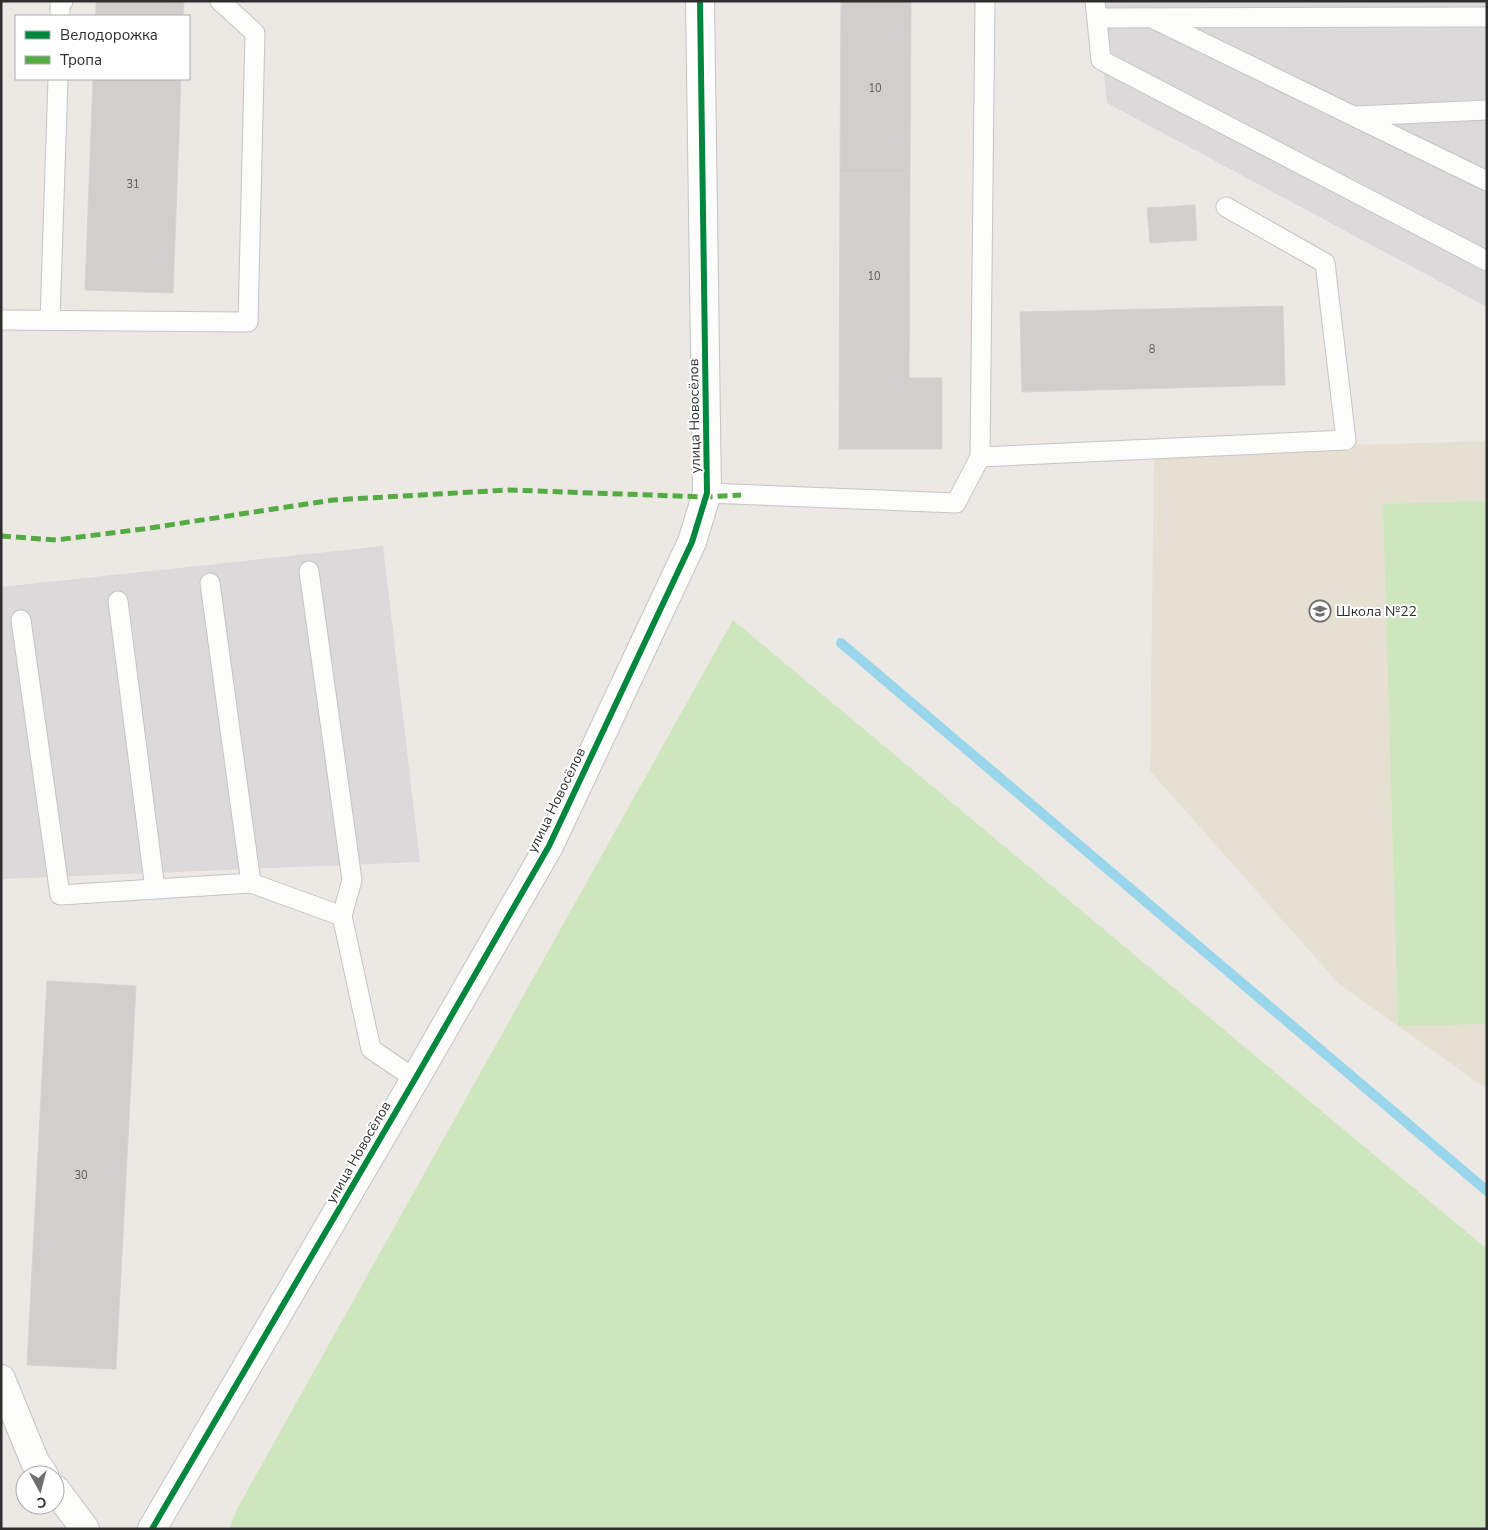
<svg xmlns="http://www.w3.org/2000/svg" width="1488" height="1530" viewBox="0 0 1488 1530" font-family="'Nunito Sans',sans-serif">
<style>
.industrial{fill:#dcd9db}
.education{fill:#e6e0d3}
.green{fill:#cee6be}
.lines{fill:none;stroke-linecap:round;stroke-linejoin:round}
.stream{stroke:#99d6ec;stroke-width:10}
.building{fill:#d1cecb;stroke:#d7d4d0}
.lane-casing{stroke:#c5c4c5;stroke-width:21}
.street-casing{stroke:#c5c4c5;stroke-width:30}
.secondary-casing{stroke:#c5c4c5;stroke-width:30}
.lane{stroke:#fcfcfb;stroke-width:19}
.street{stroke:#fcfcfb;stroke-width:28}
.secondary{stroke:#fcfcfb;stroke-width:28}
.quiet{stroke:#54ab44;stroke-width:5;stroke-dasharray:10 5;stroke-linecap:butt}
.cycleway-casing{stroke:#fff;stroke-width:9}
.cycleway{stroke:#00873e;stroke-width:6}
.labels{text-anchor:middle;stroke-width:4;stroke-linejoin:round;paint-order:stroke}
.number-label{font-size:11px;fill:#585857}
.street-label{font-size:14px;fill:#2e2e2e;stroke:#fff}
.poi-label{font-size:14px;fill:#2e2e2e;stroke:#fff;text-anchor:start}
</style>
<rect width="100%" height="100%" fill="#ece8e4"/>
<g class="industrial">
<path d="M1096,1H1487V307L1107,103Z"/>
<path d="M383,546L420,862L1,879V587Z"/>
</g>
<path class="education" d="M1487,441V1089L1339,984L1150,771L1154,451Z"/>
<g class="green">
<path d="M1487,501V1024L1398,1026L1383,504Z"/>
<path d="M733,620L1487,1249V1529H229L237,1509Z"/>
</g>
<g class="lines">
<path class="stream" d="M841,643L1487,1191"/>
</g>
<g class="building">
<path d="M96,1L184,2L183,16H96Z"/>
<path d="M841,1H911L910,174H840Z"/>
<path d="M93,79H181L173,293L85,290Z"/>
<path d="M840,174H910L909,378H942V449H839Z"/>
<path d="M1195,205L1197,240L1150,243L1147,208Z"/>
<path d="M1283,306L1285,385L1022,392L1020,312Z"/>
<path d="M47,981L136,986L116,1369L27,1365Z"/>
</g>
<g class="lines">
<g class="lane-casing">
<g id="lane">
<path d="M1095,1L1101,60L1487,261"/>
<path d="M60,16V4L63,1"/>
<path d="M1097,18L1487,17"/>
<path d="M1156,20L1487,181"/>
<path d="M1356,116L1487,110"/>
<path d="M1,320L248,322L255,33L220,1"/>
<path d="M50,320L58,79"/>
<path d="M980,457L1346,440L1325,263L1226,207"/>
<path d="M707,493L956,503L980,457L985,1"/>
<path d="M309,571L352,880L342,916L371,1049L415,1079"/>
<path d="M210,583L251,883"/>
<path d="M118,601L155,889"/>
<path d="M21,620L60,895L251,883L342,916"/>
</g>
</g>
<g class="street-casing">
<g id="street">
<path d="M1,1379L35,1462L44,1475"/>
<path d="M55,1489L85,1529"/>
</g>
</g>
<g class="secondary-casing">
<path id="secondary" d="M152,1529L415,1079L549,846L692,542L707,493L700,1"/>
</g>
<use href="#lane" class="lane"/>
<use href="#street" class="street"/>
<use href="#secondary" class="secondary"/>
<path class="quiet" d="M1,536L56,540L143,529L333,500L508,490L706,497L741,495"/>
<g class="cycleway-casing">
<path id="cycleway" d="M152,1529L415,1079L549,846L692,542L707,493L700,1"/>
</g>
<use href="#cycleway" class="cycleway"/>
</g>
<defs>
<g id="school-ring" transform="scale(1.125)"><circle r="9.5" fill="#fff" stroke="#706f6e" stroke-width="1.5"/><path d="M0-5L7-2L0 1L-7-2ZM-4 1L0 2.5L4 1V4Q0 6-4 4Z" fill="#706f6e"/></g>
</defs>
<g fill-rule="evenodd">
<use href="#school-ring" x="1320" y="611"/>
</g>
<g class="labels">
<g class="number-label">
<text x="875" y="92">10</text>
<text x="133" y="188">31</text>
<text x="874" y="280">10</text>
<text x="1152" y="353">8</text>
<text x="81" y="1179">30</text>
</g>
<g class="street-label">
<text transform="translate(694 416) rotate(-91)" y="5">улица Новосёлов</text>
<text transform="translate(556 800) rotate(-64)" y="5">улица Новосёлов</text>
<text transform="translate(358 1152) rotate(-60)" y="5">улица Новосёлов</text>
</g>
<g class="poi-label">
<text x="1336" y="616">Школа №22</text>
</g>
</g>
<rect width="1488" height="1530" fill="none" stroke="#2e2e2e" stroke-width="5"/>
<rect x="15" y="15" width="175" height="65" fill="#ffffff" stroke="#ababab"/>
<rect x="25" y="31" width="25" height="8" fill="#00873e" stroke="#ababab"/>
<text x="60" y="40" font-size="15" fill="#2e2e2e">Велодорожка</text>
<rect x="25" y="56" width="25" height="8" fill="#54ab44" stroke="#ababab"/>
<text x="60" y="65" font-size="15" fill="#2e2e2e">Тропа</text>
<g transform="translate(40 1490) rotate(173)"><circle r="24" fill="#ffffff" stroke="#ababab"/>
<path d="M0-4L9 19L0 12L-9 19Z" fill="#706f6e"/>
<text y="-8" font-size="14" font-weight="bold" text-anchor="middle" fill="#2e2e2e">С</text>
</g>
</svg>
